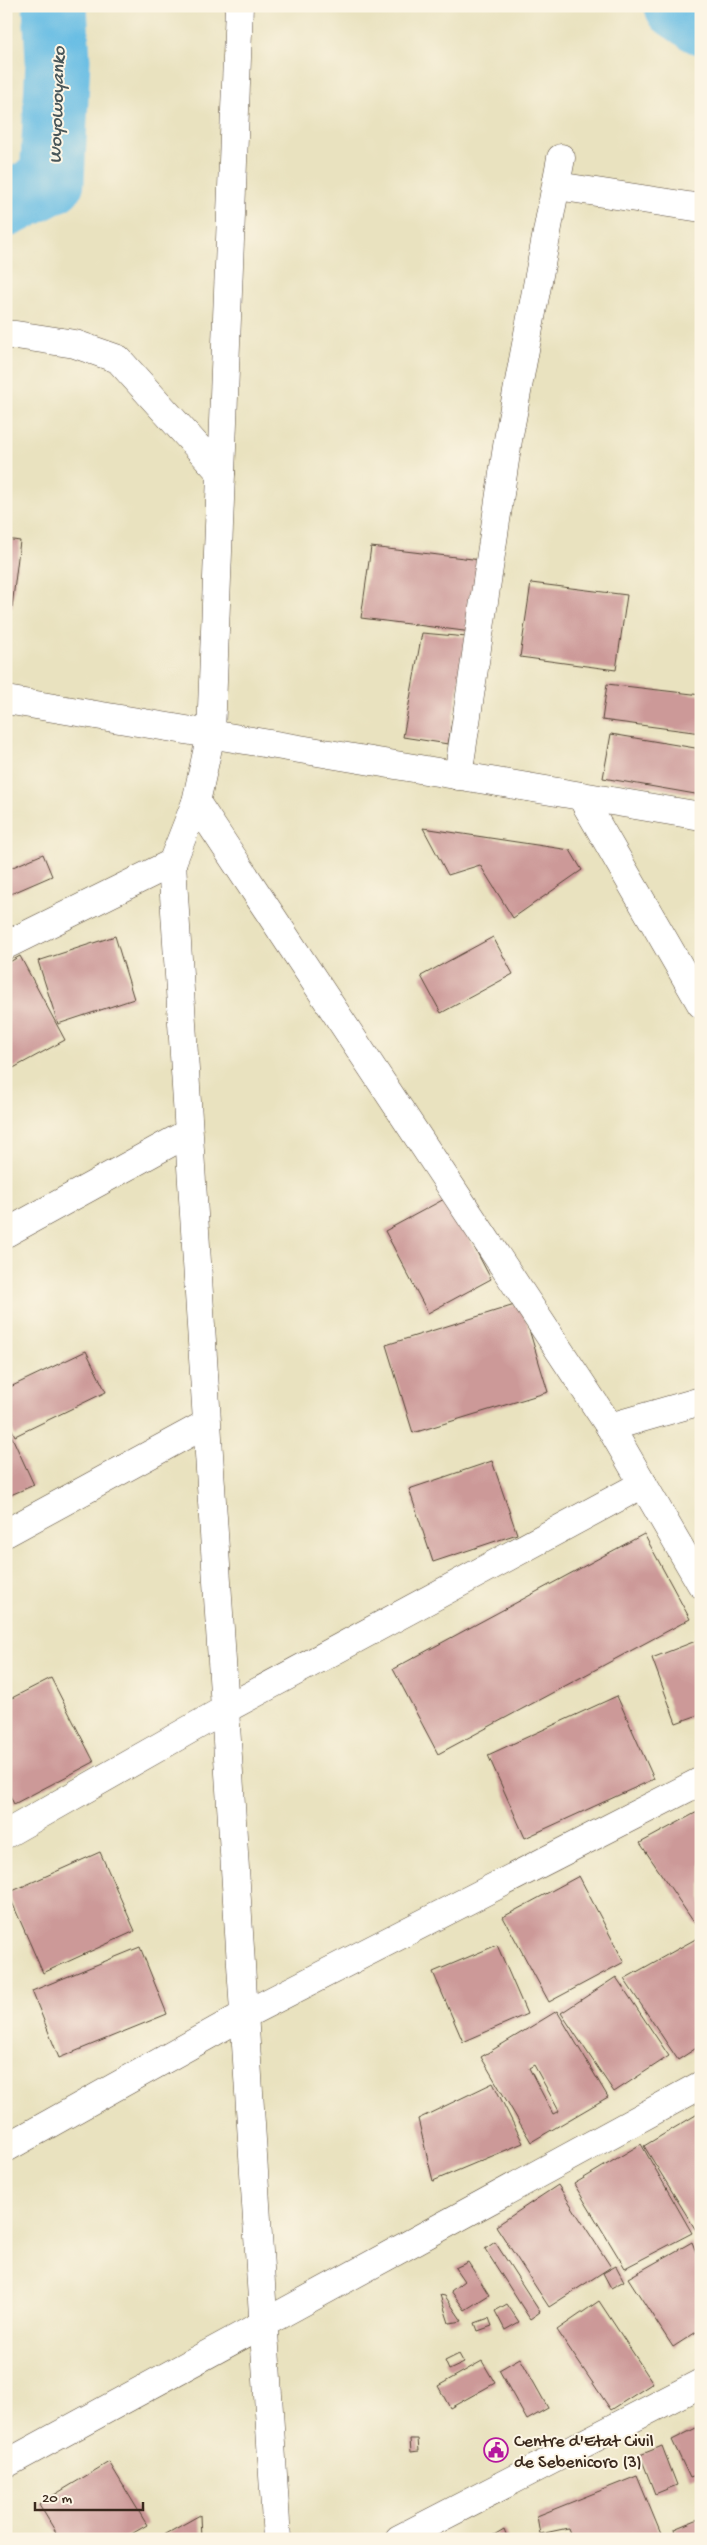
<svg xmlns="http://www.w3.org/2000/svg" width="707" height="2545" viewBox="0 0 707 2545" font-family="'Gochi Hand',sans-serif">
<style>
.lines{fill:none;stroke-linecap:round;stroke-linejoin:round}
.river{stroke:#67bde4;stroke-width:65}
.building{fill:#cc9998;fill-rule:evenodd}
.minor-casing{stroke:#554636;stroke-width:29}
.minor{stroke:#fff;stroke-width:28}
.labels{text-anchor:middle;stroke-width:4;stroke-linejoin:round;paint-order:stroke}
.poi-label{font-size:18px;fill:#3b2a1e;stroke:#fcf5e5;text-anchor:start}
.water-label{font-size:19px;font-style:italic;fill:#485659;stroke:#fcf5e5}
</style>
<rect width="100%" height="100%" fill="#fcf5e5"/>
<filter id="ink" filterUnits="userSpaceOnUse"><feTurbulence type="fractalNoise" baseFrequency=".02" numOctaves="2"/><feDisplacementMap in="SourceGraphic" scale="10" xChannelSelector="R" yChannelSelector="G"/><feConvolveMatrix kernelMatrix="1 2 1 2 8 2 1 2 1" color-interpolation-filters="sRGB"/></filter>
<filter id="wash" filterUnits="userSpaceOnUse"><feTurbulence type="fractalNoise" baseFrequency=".0096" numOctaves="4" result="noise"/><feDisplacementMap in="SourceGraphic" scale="20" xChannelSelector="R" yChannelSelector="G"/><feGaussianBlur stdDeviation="1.12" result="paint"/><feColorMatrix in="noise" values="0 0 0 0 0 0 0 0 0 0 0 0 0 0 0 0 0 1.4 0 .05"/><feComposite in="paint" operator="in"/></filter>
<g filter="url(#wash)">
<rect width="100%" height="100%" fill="#e9e2bf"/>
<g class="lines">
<g class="river">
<path d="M677,6L701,22"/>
<path d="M6,205L52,181L58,60L55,6"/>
</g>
</g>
<g id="blocks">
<g class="building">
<path d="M6,539L20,541L12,607L6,606Z"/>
<path d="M371,547L481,560L472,632L361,618Z"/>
<path d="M531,583L627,595L616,670L520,657Z"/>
<path d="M422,633L467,637L448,744L403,737Z"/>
<path d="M607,684L701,695V733L602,720Z"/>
<path d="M611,734L701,749V795L603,778Z"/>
<path d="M423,828L570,850L582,870L513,918L480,865L448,875Z"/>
<path d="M43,854L52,876L6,896V870Z"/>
<path d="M115,936L134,999L58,1024L38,961Z"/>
<path d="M493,937L513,974L441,1013L421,976Z"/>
<path d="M20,956L65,1040L6,1072V964Z"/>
<path d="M448,1197L491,1279L428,1313L385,1231Z"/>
<path d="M521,1303L548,1392L413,1433L386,1345Z"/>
<path d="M86,1351L106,1392L15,1436L6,1417V1389Z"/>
<path d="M6,1424L34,1485L6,1497Z"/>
<path d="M492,1461L517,1534L433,1562L409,1489Z"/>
<path d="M644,1534L690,1619L438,1754L393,1669Z"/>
<path d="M701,1639V1714L676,1723L652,1658Z"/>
<path d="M51,1678L94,1762L14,1804L6,1788V1701Z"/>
<path d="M617,1696L654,1779L525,1838L488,1755Z"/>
<path d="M701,1810V1921L695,1924L640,1843Z"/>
<path d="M100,1852L135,1931L43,1973L8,1893Z"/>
<path d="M579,1876L624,1962L549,2002L503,1917Z"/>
<path d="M701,1936V2045L678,2060L624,1979Z"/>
<path d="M497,1945L527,2014L463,2042L433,1972Z"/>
<path d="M140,1947L167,2014L59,2058L32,1991Z"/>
<path d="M616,1977L669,2056L614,2092L561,2013Z"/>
<path d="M557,2011L608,2097L531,2142L481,2057ZM534,2065L559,2111L553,2114L529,2068Z"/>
<path d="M493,2083L523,2143L433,2181L418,2119Z"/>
<path d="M701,2112V2230L697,2232L644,2146Z"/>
<path d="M641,2144L692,2233L625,2268L574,2184Z"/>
<path d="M558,2185L611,2267L549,2307L496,2226Z"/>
<path d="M495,2242L540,2312L530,2319L485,2249Z"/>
<path d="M692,2242L701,2265V2329L673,2347L628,2278Z"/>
<path d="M468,2262L489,2295L465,2310L451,2291L464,2281L455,2268Z"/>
<path d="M616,2266L624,2281L611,2288L603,2273Z"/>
<path d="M440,2295L445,2296L462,2321L449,2323Z"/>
<path d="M599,2301L653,2383L611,2410L557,2330Z"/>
<path d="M507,2304L519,2322L505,2330L495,2311Z"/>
<path d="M489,2318L492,2326L478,2331L475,2323Z"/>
<path d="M459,2354L464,2363L449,2370L445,2361Z"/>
<path d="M520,2358L548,2408L527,2420L499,2370Z"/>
<path d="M482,2361L495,2383L450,2408L438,2386Z"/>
<path d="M696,2428L701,2440V2474L690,2478L672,2440Z"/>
<path d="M410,2439H418L419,2451L411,2452Z"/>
<path d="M662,2446L677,2485L655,2494L640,2455Z"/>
<path d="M109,2462L147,2525L123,2539H60L39,2504Z"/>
<path d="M637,2476L663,2539H572L568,2528L540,2534L537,2516Z"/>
<path d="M200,2515L201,2539H157Z"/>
<path d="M701,2518V2539H676L674,2529Z"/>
<path d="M504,2529L508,2539H487Z"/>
</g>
</g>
</g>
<g filter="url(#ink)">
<use href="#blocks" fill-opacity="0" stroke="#554636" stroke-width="1"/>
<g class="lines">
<g class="minor-casing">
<g id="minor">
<path d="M239,6L211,734L196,802L610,1427L701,1584"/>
<path d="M557,186L701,208"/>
<path d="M6,335H16L75,344L118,359L221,473"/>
<path d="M6,700L701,816"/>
<path d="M458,776L508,440L561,158"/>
<path d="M581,796L701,1004"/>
<path d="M172,863L277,2539"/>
<path d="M6,945L172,863L196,802"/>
<path d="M6,1233L188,1133"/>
<path d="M610,1427L701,1401"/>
<path d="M6,1533L206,1424"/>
<path d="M6,1834L224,1710L643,1484"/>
<path d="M6,2148L244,2015L701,1781"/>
<path d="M6,2464L701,2085"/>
<path d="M399,2539L701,2383"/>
</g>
</g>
<use href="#minor" class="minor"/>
</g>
</g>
<defs>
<g id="civic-ring" transform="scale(1.25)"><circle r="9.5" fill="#fcf5e5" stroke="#b5179e" stroke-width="1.5"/><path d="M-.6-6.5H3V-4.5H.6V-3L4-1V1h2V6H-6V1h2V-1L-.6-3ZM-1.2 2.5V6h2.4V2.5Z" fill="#b5179e"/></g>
</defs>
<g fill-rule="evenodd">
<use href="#civic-ring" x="496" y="2450"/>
</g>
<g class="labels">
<g class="poi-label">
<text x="514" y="2446">Centre d'Etat Civil<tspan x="514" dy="21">de Sebenicoro (3)</tspan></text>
</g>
<g class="water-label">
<text transform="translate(55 105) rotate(-88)" y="7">Woyowoyanko</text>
</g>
</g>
<rect width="707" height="2545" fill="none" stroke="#fcf5e5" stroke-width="25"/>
<path d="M35 2502v8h108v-8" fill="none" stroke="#3b2a1e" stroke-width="2.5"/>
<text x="42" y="2502" font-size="15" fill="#3b2a1e" stroke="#fcf5e5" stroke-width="4" paint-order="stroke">20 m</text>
</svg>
